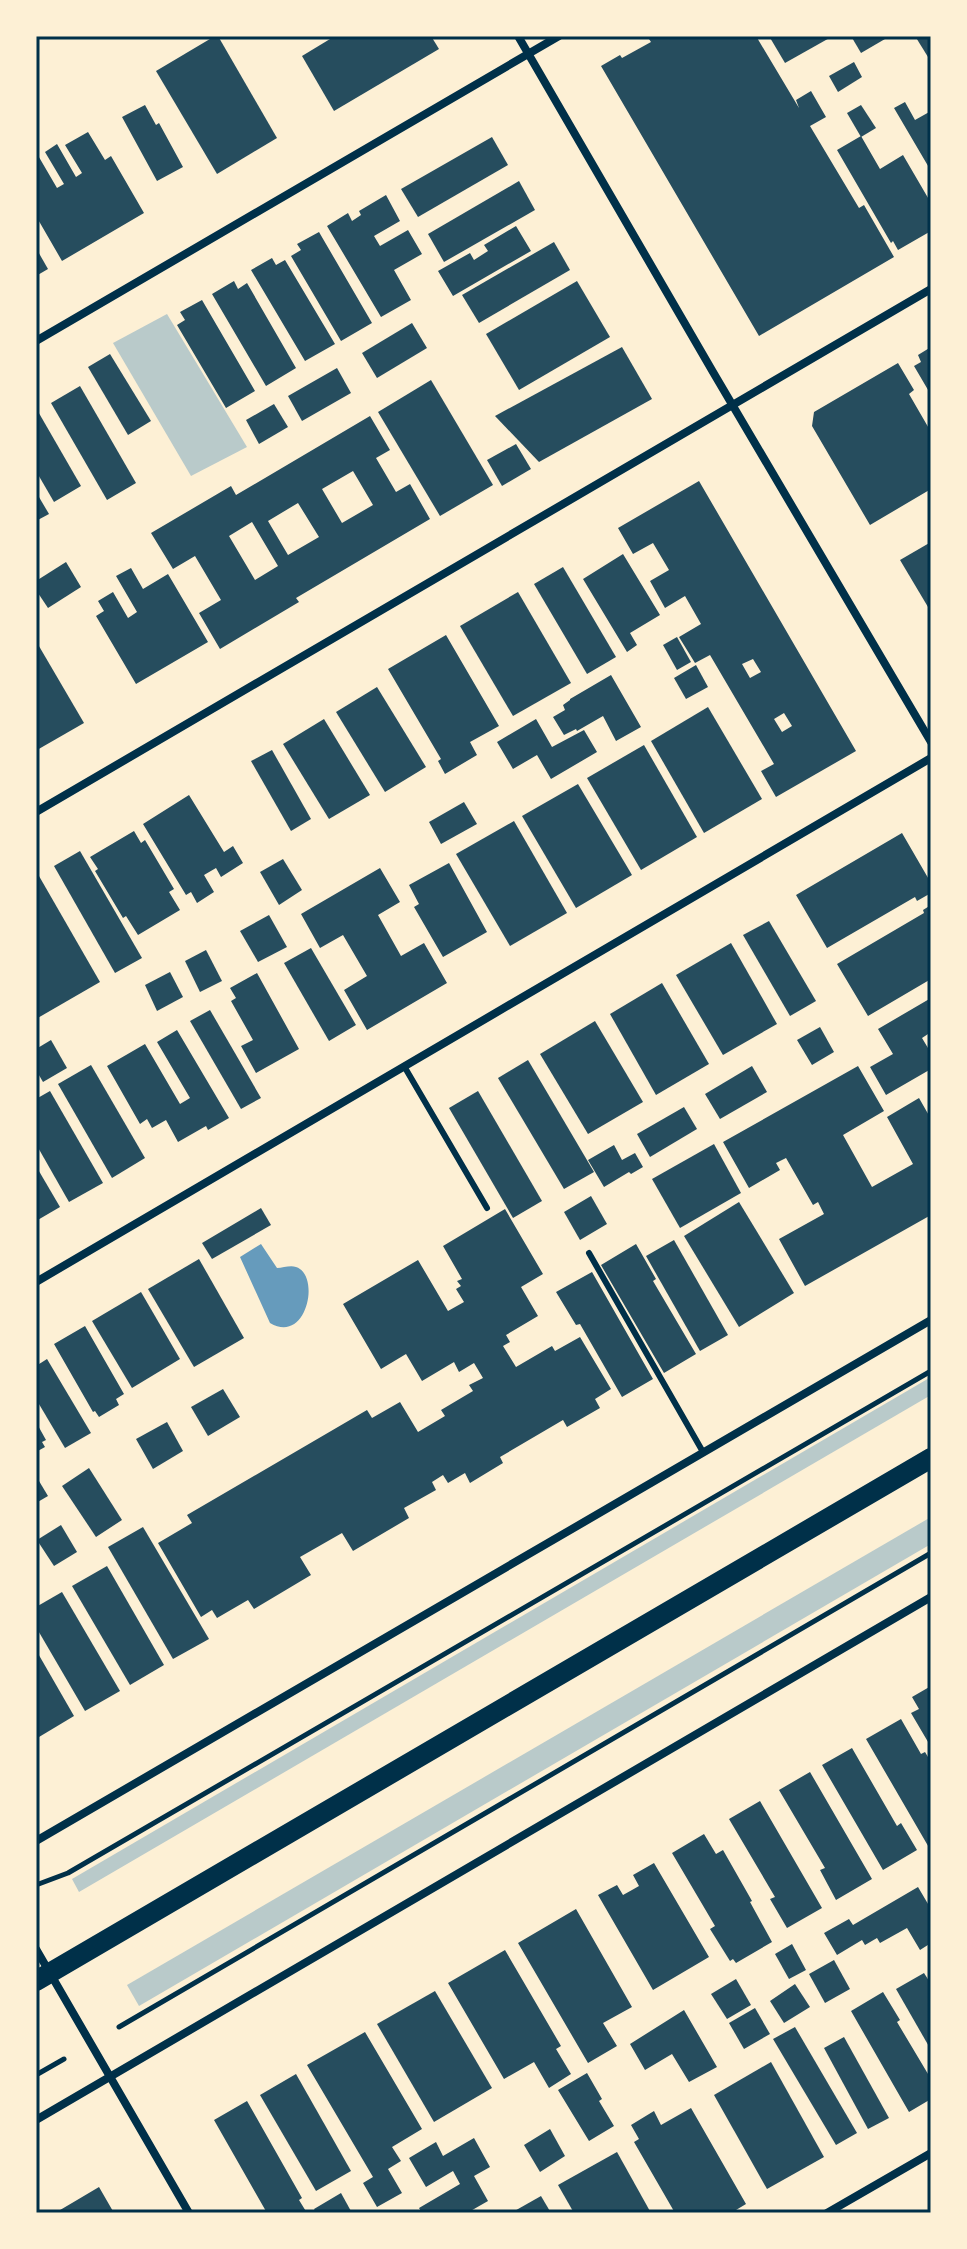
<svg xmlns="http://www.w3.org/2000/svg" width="967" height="2249" viewBox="0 0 967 2249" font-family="Spectral,serif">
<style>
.green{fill:#b9caca}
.water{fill:#669bbc}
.building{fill:#264d5e;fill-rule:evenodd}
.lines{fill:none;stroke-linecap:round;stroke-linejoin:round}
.path{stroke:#003049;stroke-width:5}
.service{stroke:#003049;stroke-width:6}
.minor{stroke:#003049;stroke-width:8}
.primary{stroke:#003049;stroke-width:20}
.neatline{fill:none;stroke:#003049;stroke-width:3}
</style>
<rect width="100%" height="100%" fill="#fdf0d5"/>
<g class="green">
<path d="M167,314L247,447L191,476L113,343Z"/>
<path d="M931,1377V1395L79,1892L72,1879Z"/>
<path d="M931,1517V1544L139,2006L127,1985Z"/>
</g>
<path class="water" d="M261,1244L277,1268C283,1268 290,1265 296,1267C321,1275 307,1345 270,1323L240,1257Z"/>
<g class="building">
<path d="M215,36H218L277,138L217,174L156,71Z"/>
<path d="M335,36H431L439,49L334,111L302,56Z"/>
<path d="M647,36H756L799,108L796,100L811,91L826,117L810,126L859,208L864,205L894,257L759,336L601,66L620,55L622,58L651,42Z"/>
<path d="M769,36H833L785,63Z"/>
<path d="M851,36H883L885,39L861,53Z"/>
<path d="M915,36H931V55L928,57Z"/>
<path d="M854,62L862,77L838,92L829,76Z"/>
<path d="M905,102L915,120L931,111V171L894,108Z"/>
<path d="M145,105L156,125L159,123L183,167L157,181L122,117Z"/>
<path d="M861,105L876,128L861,137L847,113Z"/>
<path d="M88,132L105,160L111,156L144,213L62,261L36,216V152L57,188L64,184L45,152L57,144L76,177L82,173L65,145Z"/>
<path d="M861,136L880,169L903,155L931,203V231L898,250L893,241L891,243L837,150Z"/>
<path d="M492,137L508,165L418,217L401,189Z"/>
<path d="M519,181L535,210L444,262L428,234Z"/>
<path d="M386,195L400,221L374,236L380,246L408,230L422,254L394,270L411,300L381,317L327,226L348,213L352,221L361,215L359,211Z"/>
<path d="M516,226L531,251L453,296L438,271L470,253L474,260L488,251L484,245Z"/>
<path d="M319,232L372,323L341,341L291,256L301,250L297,244Z"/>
<path d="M554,242L570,270L479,323L462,295Z"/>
<path d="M36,248L48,269L36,276Z"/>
<path d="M272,258L276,265L285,260L335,344L305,361L251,270Z"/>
<path d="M234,281L238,289L247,283L296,368L266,386L212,294Z"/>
<path d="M577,281L610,337L519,390L486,334Z"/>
<path d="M202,300L255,391L226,408L177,325L185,320L180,312Z"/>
<path d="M412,323L427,348L377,378L362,353Z"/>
<path d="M622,347L652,399L539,462L495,416Z"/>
<path d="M931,347V395L914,366L921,362L918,355Z"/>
<path d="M110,354L151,421L128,435L88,367Z"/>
<path d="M898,363L914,390L909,394L931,432V489L870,525L812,426L814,412Z"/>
<path d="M337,368L351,393L302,421L288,396Z"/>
<path d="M431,380L493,485L440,516L378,412Z"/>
<path d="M80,386L136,483L107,500L51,403Z"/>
<path d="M274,404L288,427L259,444L246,420Z"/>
<path d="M36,408L81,486L54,502L36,471Z"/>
<path d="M370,416L390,450L376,458L396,492L410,484L430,519L296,598L299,602L220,649L199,613L221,600L195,556L173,569L151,533L231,486L236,495ZM353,471L373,505L342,523L322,489ZM298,503L319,537L288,555L268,521ZM252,522L278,566L255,580L229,536Z"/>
<path d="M516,444L531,469L502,486L487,460Z"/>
<path d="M699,481L856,751L776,797L761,771L774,764L710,655L695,663L679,637L701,624L685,596L665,608L650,581L669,570L653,543L633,554L618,528ZM753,659L761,672L750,678L742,664ZM784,713L792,726L782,732L774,719Z"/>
<path d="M36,492L49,514L36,521Z"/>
<path d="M931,542V605L928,607L900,560Z"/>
<path d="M623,554L660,615L630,633L637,645L627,652L583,579Z"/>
<path d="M66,562L81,587L48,608L36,590V581Z"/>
<path d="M563,567L616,657L587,674L534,584Z"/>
<path d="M131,568L143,589L168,574L208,642L136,684L96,616L104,611L98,601L113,592L128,618L137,612L116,576Z"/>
<path d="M518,592L571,683L513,716L460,626Z"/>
<path d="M446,635L499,726L470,742L477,755L445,774L438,761L441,759L388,669Z"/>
<path d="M677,637L691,662L677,670L663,645Z"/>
<path d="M36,641L84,723L37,750L36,748Z"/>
<path d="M696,665L708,687L686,699L674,678Z"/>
<path d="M611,675L641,727L616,741L603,716L577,731L576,729L564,735L553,717L565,710L563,705L570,700V699Z"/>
<path d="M377,687L426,767L385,792L336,712Z"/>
<path d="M708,707L762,799L704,833L651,741Z"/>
<path d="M324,719L370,795L329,819L283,744Z"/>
<path d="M536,719L552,747L584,730L597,752L551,779L537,755L513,769L497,742Z"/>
<path d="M644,745L697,837L641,870L587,778Z"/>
<path d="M272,750L311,819L291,831L251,761Z"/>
<path d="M578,784L632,875L576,908L522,816Z"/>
<path d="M189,795L224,852L233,846L243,863L221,877L216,868L204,875L214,892L197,903L191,892L186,895L143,824Z"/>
<path d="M464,802L477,824L441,844L429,822Z"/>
<path d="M514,821L567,913L510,946L456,854Z"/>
<path d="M134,831L141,843L145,840L174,889L169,892L180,910L138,935L126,916L123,918L95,871L98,869L90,857Z"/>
<path d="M902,833L931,883V893L917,901L915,897L827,948L796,895Z"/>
<path d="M80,851L142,958L115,973L54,866Z"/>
<path d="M283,859L302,890L279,905L260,872Z"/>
<path d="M449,863L487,932L443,957L414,907L419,904L409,885Z"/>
<path d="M380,868L400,902L378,915L401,956L424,943L447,983L367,1030L344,990L367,976L343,935L320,948L301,914Z"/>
<path d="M39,876L100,982L36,1019V878Z"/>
<path d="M931,905V979L868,1016L837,964L924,913L923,910Z"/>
<path d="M269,915L287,947L258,962L240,931Z"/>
<path d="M769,921L816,1001L790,1016L743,935Z"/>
<path d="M731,943L777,1024L723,1055L676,975Z"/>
<path d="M311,948L356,1025L329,1041L284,963Z"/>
<path d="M206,950L222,981L200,992L185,961Z"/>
<path d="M170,972L183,997L157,1011L145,985Z"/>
<path d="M257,973L299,1049L256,1073L241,1046L253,1040L231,1001L236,998L230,988Z"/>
<path d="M662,983L709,1064L656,1095L610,1014Z"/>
<path d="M931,998V1032L922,1038L931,1053V1069L886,1095L870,1067L893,1054L878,1029Z"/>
<path d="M210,1010L261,1098L241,1109L190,1021Z"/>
<path d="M595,1021L643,1102L588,1134L540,1054Z"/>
<path d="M820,1027L834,1052L812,1065L797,1040Z"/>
<path d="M177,1030L229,1118L208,1130L206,1126L178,1142L166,1120L152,1128L147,1119L140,1124L107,1066L145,1044L180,1104L190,1098L157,1042Z"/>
<path d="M51,1040L67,1068L43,1082L36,1070V1049Z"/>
<path d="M528,1060L594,1172L564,1189L498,1078Z"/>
<path d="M91,1065L145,1158L112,1178L58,1084Z"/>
<path d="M752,1066L767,1092L720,1119L705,1094Z"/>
<path d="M858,1066L884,1111L843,1135L872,1187L913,1164L887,1117L919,1098L931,1119V1215L805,1286L779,1239L824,1214L818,1202L813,1205L786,1158L776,1163L780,1170L749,1188L723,1142Z"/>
<path d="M50,1091L103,1183L69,1202L36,1144V1099Z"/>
<path d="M478,1091L542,1201L513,1218L449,1108Z"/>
<path d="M684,1107L697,1129L650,1157L637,1134Z"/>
<path d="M714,1144L741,1193L680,1228L652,1179Z"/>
<path d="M614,1145L622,1160L635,1153L643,1167L631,1174L629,1172L604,1187L588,1160Z"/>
<path d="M36,1166L60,1207L36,1221Z"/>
<path d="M591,1196L607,1224L580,1240L564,1212Z"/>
<path d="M739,1202L794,1293L739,1327L684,1236Z"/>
<path d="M261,1208L271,1225L212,1259L202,1243Z"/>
<path d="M505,1209L543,1274L521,1287L538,1316L506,1335L510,1342L503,1346L516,1367L552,1346L555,1351L580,1337L611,1389L595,1399L600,1408L567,1427L563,1420L500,1457L503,1463L470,1483L465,1473L448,1483L443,1475L432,1482L436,1490L404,1508L409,1518L353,1551L342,1533L300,1557L311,1575L254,1609L248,1600L217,1618L212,1610L201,1617L158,1543L192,1523L187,1515L367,1410L372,1418L400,1402L418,1432L445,1416L441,1410L473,1391L469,1385L483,1378L474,1363L459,1372L454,1362L422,1381L406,1354L381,1369L343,1304L418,1260L448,1311L464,1302L456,1289L461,1286L457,1281L462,1279L443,1246Z"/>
<path d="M674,1240L728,1335L700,1351L646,1256Z"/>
<path d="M636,1244L656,1279L653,1281L696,1354L664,1373L601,1265Z"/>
<path d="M199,1259L244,1338L194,1367L148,1289Z"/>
<path d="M592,1272L653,1379L622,1397L580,1324L576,1325L556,1292Z"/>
<path d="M141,1292L180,1359L132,1388L92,1321Z"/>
<path d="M85,1326L124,1394L116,1399L119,1405L99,1417L95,1411L93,1412L54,1344Z"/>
<path d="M47,1359L91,1433L65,1448L36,1399V1366Z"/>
<path d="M223,1389L240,1417L208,1436L191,1407Z"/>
<path d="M36,1422L46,1440L42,1442L45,1447L36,1452Z"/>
<path d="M167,1422L183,1451L153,1469L136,1439Z"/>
<path d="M89,1468L122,1520L96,1537L62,1486Z"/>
<path d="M36,1476L48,1496L36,1503Z"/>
<path d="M61,1525L77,1552L54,1566L37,1540Z"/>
<path d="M143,1527L209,1639L173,1659L108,1547Z"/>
<path d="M107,1566L164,1665L130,1685L72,1586Z"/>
<path d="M62,1592L120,1691L85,1711L36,1627V1607Z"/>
<path d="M36,1650L74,1716L39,1737L36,1732Z"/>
<path d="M931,1686V1747L911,1713L919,1709L912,1697Z"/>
<path d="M901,1719L921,1754L925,1752L931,1762V1851L866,1739Z"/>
<path d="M852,1748L897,1826L901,1823L917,1850L883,1870L822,1765Z"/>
<path d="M810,1772L872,1879L836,1900L820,1870L825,1868L779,1790Z"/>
<path d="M760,1801L822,1908L787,1928L770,1899L775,1897L729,1819Z"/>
<path d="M704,1834L716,1854L723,1850L752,1901L750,1902L772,1942L736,1963L733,1959L730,1961L710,1929L715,1926L672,1853Z"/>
<path d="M654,1863L709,1957L653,1990L598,1895L617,1885L623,1895L632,1890L639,1886L633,1875Z"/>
<path d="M918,1887L931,1909V1943L920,1950L907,1928L880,1943L877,1938L865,1945L862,1940L837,1955L824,1933L849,1919L853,1925Z"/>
<path d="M576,1909L632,2007L603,2023L617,2046L588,2063L518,1943Z"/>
<path d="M792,1944L806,1970L789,1979L775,1954Z"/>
<path d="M505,1950L561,2046L556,2049L571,2074L549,2088L534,2062L504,2079L448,1983Z"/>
<path d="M834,1960L850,1989L825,2003L809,1974Z"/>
<path d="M924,1973L931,1984V2050L896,1989Z"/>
<path d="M736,1979L751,2005L727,2019L711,1994Z"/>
<path d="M795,1984L810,2007L784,2023L770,2001Z"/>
<path d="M435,1991L492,2088L434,2122L377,2024Z"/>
<path d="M883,1992L900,2020L897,2022L931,2079V2099L909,2112L851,2011Z"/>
<path d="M755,2008L770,2034L744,2049L729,2023Z"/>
<path d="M684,2010L717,2067L689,2082L672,2054L645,2070L630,2044Z"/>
<path d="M795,2027L857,2133L836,2145L773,2039Z"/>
<path d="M365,2032L422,2129L392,2147L401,2161L388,2169L402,2193L377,2207L363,2183L373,2177L307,2065Z"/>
<path d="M844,2037L889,2118L868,2129L824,2048Z"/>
<path d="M771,2062L824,2157L767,2189L714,2095Z"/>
<path d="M587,2073L602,2099L599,2101L614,2126L589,2141L558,2090Z"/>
<path d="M296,2074L351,2171L316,2191L260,2095Z"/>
<path d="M247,2101L302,2198L299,2200L307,2213H267L214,2120Z"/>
<path d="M691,2108L746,2204L731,2213H675L634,2142L639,2139L631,2125L654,2111L661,2125Z"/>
<path d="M550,2129L565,2156L540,2172L524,2145Z"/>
<path d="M474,2138L490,2167L474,2176L488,2201L467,2213H422L419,2208L460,2184L453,2171L426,2187L409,2158L436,2142L443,2156Z"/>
<path d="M617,2152L651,2213H574L558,2185Z"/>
<path d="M99,2187L114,2213H55L72,2203Z"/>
<path d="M341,2193L352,2213H316L314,2209Z"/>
<path d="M541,2196L551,2213H511Z"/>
</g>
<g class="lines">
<g class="path">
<path d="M36,1885L68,1873L931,1371"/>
<path d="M119,2027L931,1553"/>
<path d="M36,2075L64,2059"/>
</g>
<g class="service">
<path d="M404,1066L487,1208"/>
<path d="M589,1253L703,1452"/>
</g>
<g class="minor">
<path d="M518,36L713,372L931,742"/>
<path d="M36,341L559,36"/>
<path d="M36,812L931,289"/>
<path d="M36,1282L931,758"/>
<path d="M36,1841L931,1320"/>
<path d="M36,1949L189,2213"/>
<path d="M36,2120L931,1597"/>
<path d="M827,2213L931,2153"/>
</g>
<path class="primary" d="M36,1981L931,1458"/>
</g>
<rect width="967" height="2249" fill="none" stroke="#fdf0d5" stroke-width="76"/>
<rect x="38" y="38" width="891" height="2173" class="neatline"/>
</svg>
